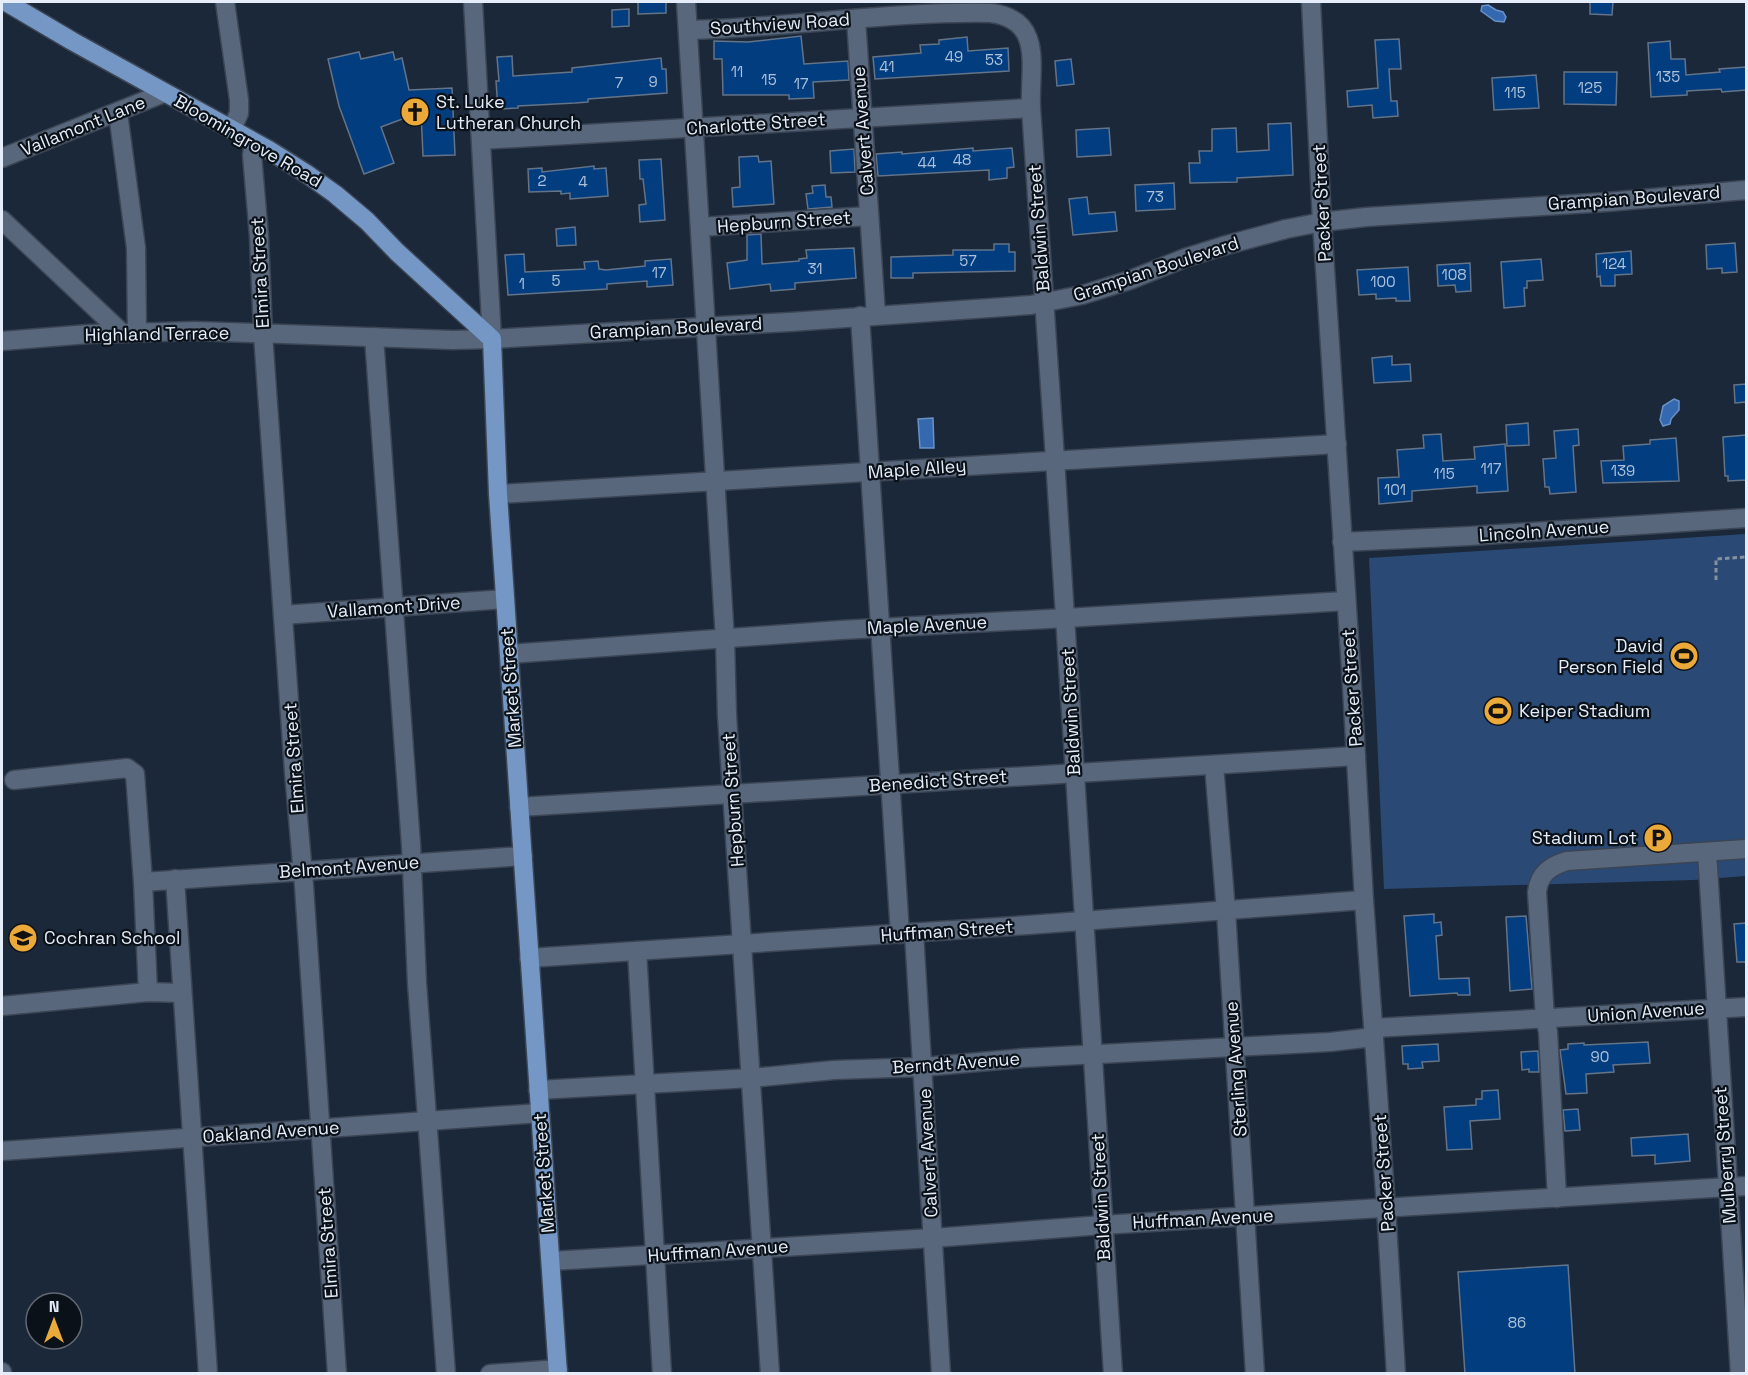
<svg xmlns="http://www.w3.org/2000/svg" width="1748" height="1375" viewBox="0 0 1748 1375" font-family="'Space Grotesk',sans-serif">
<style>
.green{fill:#2a4974}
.water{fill:#3469b0;stroke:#6991c6;stroke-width:1.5}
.building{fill:#023d7f;stroke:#637388;stroke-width:1.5}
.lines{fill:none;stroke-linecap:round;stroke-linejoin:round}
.minor-casing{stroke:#3b4554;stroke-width:21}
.major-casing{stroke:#3b4554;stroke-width:21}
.path{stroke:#8792a1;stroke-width:3;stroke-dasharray:4.5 3;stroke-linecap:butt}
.minor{stroke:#58677c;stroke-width:18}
.major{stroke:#7597c5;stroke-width:18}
.labels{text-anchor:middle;stroke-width:4.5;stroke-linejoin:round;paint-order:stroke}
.number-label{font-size:15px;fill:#acc1da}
.street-label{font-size:18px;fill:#e4edf9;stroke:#0b1118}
.poi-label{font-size:18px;fill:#e4edf9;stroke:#0b1118;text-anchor:start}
</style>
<rect width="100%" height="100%" fill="#1b283a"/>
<path class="green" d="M1746,534V876L1693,880L1384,889L1369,558Z"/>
<g class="water">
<path d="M1488,5L1496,10L1503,12L1506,17L1504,22L1495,21L1481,11L1482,6Z"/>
<path d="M1674,399L1679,401V410L1671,419L1670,424L1663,426L1660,420L1663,406Z"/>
<path d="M933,418L934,448H920L918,419Z"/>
</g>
<g class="building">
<path d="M638,2H666V13L638,14Z"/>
<path d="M1590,2H1613L1612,15L1590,14Z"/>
<path d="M629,9V26L612,27V10Z"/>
<path d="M801,36L804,64L848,61L849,80L813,82L814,98L789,99V95H723L722,59H714V41L748,42Z"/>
<path d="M967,37L968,51L1008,48L1009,71L875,79L873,57L921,53L920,45L939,44V40Z"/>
<path d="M1399,39L1401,69H1389L1391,101H1397L1398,116L1373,118L1372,105L1348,107L1347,91L1378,88L1375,40Z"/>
<path d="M1670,41L1671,59H1685L1686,75L1720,72L1719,69L1746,67V90L1722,92L1721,89L1687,91V95L1651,97L1648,43Z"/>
<path d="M359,52L361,59L393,52L395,60L402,58L409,90L452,88L455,155L423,156L421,112L381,127L394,163L364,174L339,106L328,59Z"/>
<path d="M512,56L513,76L572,72V68L661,58L662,69H666L667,93L588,99V102L575,103L518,106V108L498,109L496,81H499L497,57Z"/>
<path d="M1071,59L1074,84L1057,86L1055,61Z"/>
<path d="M1564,72H1617L1616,105L1564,104Z"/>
<path d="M1536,75L1539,108L1494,110L1492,78Z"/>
<path d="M1291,123L1293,175L1237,178V182L1190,183L1189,163H1200L1199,151H1212V129L1236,128L1237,152L1269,150L1268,124Z"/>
<path d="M1109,128L1111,155L1077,157L1076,130Z"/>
<path d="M973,148V151L1012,148L1014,167L1007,168V178L989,180V170L878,176L876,154L902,152V154Z"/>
<path d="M854,149L855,172L831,173L830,151Z"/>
<path d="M758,156L759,162L771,161L774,204L733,207L732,188L740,187L739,157Z"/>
<path d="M661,159L665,220L640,222L639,205L646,204L643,179H640L639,160Z"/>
<path d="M594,166V169L606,168L608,196L570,199V193L561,194V191L529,192L528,169L542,168V172Z"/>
<path d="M1174,183L1175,209L1136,211L1135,185Z"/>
<path d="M825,185L826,197H831L832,207L808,209L806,194L813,193L812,186Z"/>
<path d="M1087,197L1089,214L1115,212L1117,231L1073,235L1069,199Z"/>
<path d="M575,227L576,245L557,246L556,229Z"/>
<path d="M761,234L762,264L799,261V259L807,258L806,250L854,248L856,278L795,283V289L771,291L770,284L730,289L727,263L747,260V235Z"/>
<path d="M1735,243L1737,272L1722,273V268L1707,269L1706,245Z"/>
<path d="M994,244H1009V252H1015V271L913,273V278H891V257L953,255V250H994Z"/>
<path d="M1631,251L1632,274L1615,275V286H1601L1600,276L1597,277L1596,254Z"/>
<path d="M524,254L525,272L585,269L584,262L598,261L599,269L606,270L645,266V261L671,259L673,285L647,287V281L607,284V289L508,295L505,255Z"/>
<path d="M1541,259L1543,280L1527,281V288H1524L1525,306L1504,308L1501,262Z"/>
<path d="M1470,263L1471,291L1456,292L1455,285L1438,286L1437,265Z"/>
<path d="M1408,267L1410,301H1396V298L1376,299V294L1359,295L1357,270Z"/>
<path d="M1392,356V365L1410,364L1411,381L1374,383L1372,358Z"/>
<path d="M1746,384V402L1735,403L1734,385Z"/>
<path d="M1528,423L1529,445L1507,446L1506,425Z"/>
<path d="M1578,429L1579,445L1573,446L1576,492L1550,494L1549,487H1545L1543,459L1556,458L1554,431Z"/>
<path d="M1441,434L1443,461L1475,459L1474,447L1505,444L1508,491L1477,493V486L1412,491V501L1379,504L1378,478L1399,477L1397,450L1424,448L1423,435Z"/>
<path d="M1746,435V480L1728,481V476H1725L1723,437Z"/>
<path d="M1676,438L1679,481L1603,483L1601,461L1624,460L1623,446L1650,444V440Z"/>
<path d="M1434,914V923L1441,922L1442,935L1436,936L1439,979L1469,978L1470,995H1458L1457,993L1410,996L1404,916Z"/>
<path d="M1526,916L1532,989L1510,991L1506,917Z"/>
<path d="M1746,923V962H1737L1734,924Z"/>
<path d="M1648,1042L1650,1063L1613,1065L1614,1072L1586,1074L1587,1093L1566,1094L1560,1050L1568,1049V1044L1584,1043V1045Z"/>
<path d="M1438,1044L1439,1061L1422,1062L1423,1068L1408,1069V1064H1403L1402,1046Z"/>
<path d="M1538,1051L1539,1072H1529V1069L1522,1070L1521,1052Z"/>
<path d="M1498,1090L1500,1119L1470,1121L1472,1149L1447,1150L1444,1107L1476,1105V1099H1482V1091Z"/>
<path d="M1578,1109L1580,1130L1565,1131L1563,1110Z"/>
<path d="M1688,1134L1690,1161L1655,1164V1155L1632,1156L1631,1138Z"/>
<path d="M1568,1265L1575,1374H1465L1458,1272Z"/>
</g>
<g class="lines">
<g class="minor-casing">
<g id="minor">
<path d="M225,2L239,100V113L232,129"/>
<path d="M473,2L492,339"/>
<path d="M686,2L725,640L727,715L770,1374"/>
<path d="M1311,2L1322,222L1351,669L1364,900L1386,1207L1396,1374"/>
<path d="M856,19L876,315"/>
<path d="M688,30C789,28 890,11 991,13C1045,20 1029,68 1031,108L1055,459L1113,1374"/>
<path d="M118,113L136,248L137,332"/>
<path d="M481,140L1031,108"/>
<path d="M254,143L252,155L259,236L263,334L294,772L304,886L337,1374"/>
<path d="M2,158L164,93"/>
<path d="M2,220L122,333"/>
<path d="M700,227L869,216"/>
<path d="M860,316L900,934"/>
<path d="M374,337L411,845L417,983L446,1374"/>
<path d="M2,341L89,334L195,331L453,340L492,339L790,322L1031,305L1082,295L1130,280L1185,258L1223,246L1286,229L1322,222L1366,217L1607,202L1746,190"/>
<path d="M498,494L1337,444"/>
<path d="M1342,542L1470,536L1746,518"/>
<path d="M283,615L505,599"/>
<path d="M509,654L841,630L1066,618L1346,601"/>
<path d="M1214,765L1226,911L1255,1374"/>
<path d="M14,780L127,768L135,774L143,882L148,992"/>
<path d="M519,807L1356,756"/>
<path d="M1707,852L1740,1374"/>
<path d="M175,879L208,1374"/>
<path d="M143,882L523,856"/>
<path d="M914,933L941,1374"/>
<path d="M637,951L662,1374"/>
<path d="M529,958L1028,925L1364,900"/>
<path d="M2,1006L148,992L182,993"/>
<path d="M1374,1028L1746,1007"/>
<path d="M538,1090L752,1078L834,1070L923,1067L1023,1058L1330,1042L1374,1037"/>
<path d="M2,1151L540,1113"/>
<path d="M1557,1198L1548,1032L1545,1018L1537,892C1539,874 1550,866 1567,861L1746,849"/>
<path d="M551,1261L933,1238L1102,1225L1746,1186"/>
<path d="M2,1372V1374"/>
<path d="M490,1374L558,1369"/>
</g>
</g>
<g class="major-casing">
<path id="major" d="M6,2L72,41L269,150L307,174L335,194L367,221L397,252L492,339L498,494L558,1374"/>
</g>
<path class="path" d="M1716,580V559L1746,557"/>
<use href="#minor" class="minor"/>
<use href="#major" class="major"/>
</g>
<defs>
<g id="church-disc" transform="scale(1.5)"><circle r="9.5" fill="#eba93a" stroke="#0b1118"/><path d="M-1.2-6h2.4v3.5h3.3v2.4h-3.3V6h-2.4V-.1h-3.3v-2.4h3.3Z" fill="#111"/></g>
<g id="stadium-disc" transform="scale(1.5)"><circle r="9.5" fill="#eba93a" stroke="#0b1118"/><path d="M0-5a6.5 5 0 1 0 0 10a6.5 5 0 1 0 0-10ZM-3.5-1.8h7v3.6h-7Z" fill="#111"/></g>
<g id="parking-disc" transform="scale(1.5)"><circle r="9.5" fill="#eba93a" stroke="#0b1118"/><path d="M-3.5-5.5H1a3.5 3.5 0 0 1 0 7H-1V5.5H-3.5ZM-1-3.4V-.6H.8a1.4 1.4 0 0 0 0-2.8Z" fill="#111"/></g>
<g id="school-disc" transform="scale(1.5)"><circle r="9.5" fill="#eba93a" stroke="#0b1118"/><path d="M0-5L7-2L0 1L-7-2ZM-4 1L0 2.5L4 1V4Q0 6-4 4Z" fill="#111"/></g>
</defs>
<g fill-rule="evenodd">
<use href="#church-disc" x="415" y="112"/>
<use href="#stadium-disc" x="1684" y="656"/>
<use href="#stadium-disc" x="1498" y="711"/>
<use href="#parking-disc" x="1658" y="838"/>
<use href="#school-disc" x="23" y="938"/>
</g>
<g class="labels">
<g class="number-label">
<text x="954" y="62">49</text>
<text x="994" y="65">53</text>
<text x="887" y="72">41</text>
<text x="737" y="77">11</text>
<text x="1668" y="82">135</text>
<text x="769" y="85">15</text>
<text x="653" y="87">9</text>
<text x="619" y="88">7</text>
<text x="801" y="89">17</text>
<text x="1590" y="93">125</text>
<text x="1515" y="98">115</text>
<text x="962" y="165">48</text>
<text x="927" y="168">44</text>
<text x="542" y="186">2</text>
<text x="583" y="187">4</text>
<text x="1155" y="202">73</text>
<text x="968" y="266">57</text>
<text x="1614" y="269">124</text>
<text x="815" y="274">31</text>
<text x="659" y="278">17</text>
<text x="1454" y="280">108</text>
<text x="556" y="286">5</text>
<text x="1383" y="287">100</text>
<text x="522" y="289">1</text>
<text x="1491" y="474">117</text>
<text x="1623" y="476">139</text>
<text x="1444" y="479">115</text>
<text x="1395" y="495">101</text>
<text x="1600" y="1062">90</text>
<text x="1517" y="1328">86</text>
</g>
<g class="street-label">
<text transform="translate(780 24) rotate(-4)" y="6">Southview Road</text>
<text transform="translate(756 124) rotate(-4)" y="6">Charlotte Street</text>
<text transform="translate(83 126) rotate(-22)" y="6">Vallamont Lane</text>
<text transform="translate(863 131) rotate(-94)" y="6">Calvert Avenue</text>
<text transform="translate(248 141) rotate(30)" y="6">Bloomingrove Road</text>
<text transform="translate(1634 198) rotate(-4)" y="6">Grampian Boulevard</text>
<text transform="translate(1322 203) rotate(-93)" y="6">Packer Street</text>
<text transform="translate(784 222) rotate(-4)" y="6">Hepburn Street</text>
<text transform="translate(1039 228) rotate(-94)" y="6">Baldwin Street</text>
<text transform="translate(1156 269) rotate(-18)" y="6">Grampian Boulevard</text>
<text transform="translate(260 273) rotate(-93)" y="6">Elmira Street</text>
<text transform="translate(676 328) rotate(-3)" y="6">Grampian Boulevard</text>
<text transform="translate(157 334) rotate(-1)" y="6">Highland Terrace</text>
<text transform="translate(917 469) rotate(-4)" y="6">Maple Alley</text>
<text transform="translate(1544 531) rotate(-4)" y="6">Lincoln Avenue</text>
<text transform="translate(394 607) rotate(-4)" y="6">Vallamont Drive</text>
<text transform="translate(927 625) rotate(-3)" y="6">Maple Avenue</text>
<text transform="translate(511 688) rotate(-94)" y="6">Market Street</text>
<text transform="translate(1352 688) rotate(-94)" y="6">Packer Street</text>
<text transform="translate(1071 712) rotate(-93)" y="6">Baldwin Street</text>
<text transform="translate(294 758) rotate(-94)" y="6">Elmira Street</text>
<text transform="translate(938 781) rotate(-4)" y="6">Benedict Street</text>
<text transform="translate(733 800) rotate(-94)" y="6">Hepburn Street</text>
<text transform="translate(349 867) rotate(-4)" y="6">Belmont Avenue</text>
<text transform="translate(947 931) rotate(-4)" y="6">Huffman Street</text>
<text transform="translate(1646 1012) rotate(-4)" y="6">Union Avenue</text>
<text transform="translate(956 1063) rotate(-4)" y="6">Berndt Avenue</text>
<text transform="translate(1236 1069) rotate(-94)" y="6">Sterling Avenue</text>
<text transform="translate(271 1132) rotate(-4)" y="6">Oakland Avenue</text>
<text transform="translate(928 1153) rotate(-93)" y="6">Calvert Avenue</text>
<text transform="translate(1725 1155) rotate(-94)" y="6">Mulberry Street</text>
<text transform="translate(544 1173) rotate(-94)" y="6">Market Street</text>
<text transform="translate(1384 1173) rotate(-94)" y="6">Packer Street</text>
<text transform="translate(1101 1197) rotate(-93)" y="6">Baldwin Street</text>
<text transform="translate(1203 1219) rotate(-3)" y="6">Huffman Avenue</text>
<text transform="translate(328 1243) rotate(-94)" y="6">Elmira Street</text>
<text transform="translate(718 1251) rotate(-4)" y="6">Huffman Avenue</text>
</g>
<g class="poi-label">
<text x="436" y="108">St. Luke<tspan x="436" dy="21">Lutheran Church</tspan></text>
<text x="1663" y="652" text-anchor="end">David<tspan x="1663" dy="21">Person Field</tspan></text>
<text x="1519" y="717">Keiper Stadium</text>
<text x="1637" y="844" text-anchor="end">Stadium Lot</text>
<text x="44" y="944">Cochran School</text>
</g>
</g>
<rect width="1748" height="1375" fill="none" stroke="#e4edf9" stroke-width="6"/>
<g transform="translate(54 1321)"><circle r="28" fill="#0b1118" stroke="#626972" stroke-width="1.5"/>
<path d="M0-4.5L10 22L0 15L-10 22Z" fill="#eba93a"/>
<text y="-9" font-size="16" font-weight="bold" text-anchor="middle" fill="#e4edf9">N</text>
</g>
</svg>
